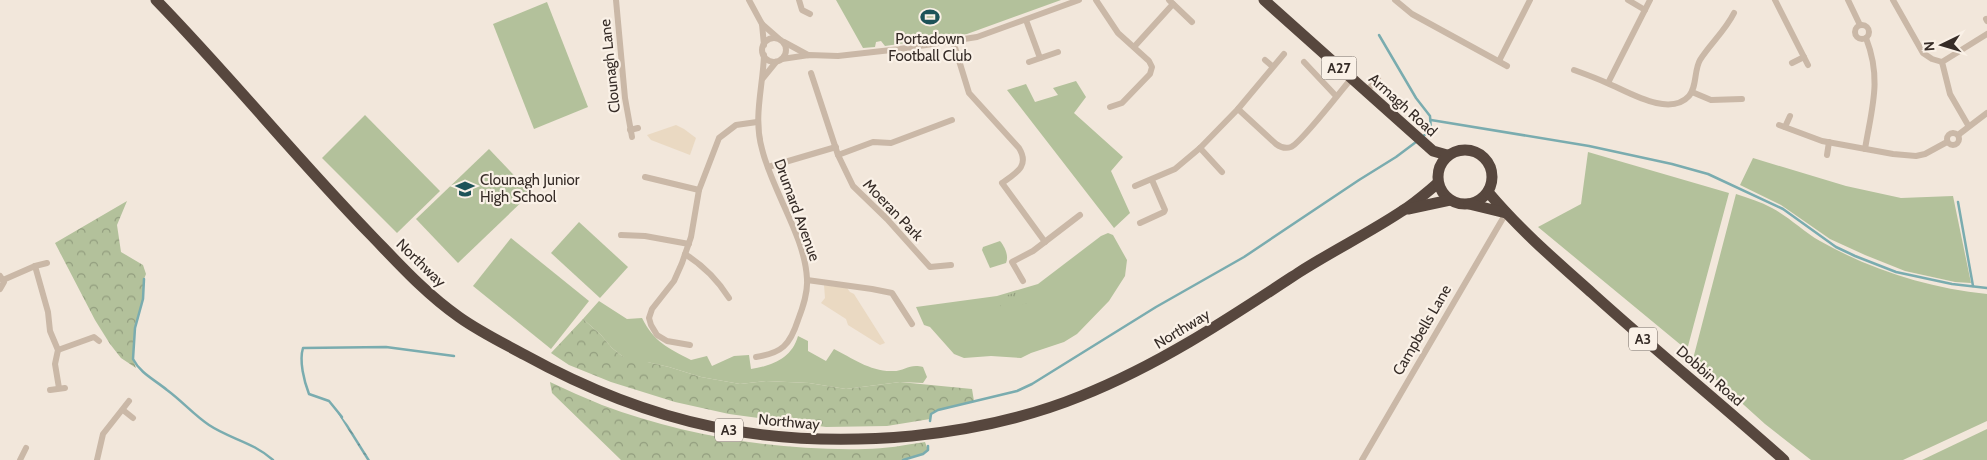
<svg xmlns="http://www.w3.org/2000/svg" width="1987" height="460" viewBox="0 0 1987 460" font-family="Cabin,sans-serif">
<style>
.grass{fill:#b3c19b}
.forest{fill:url(#forest-crowns)}
.park{fill:url(#park-tufts)}
.plaza{fill:#ead9c2}
.water{fill:url(#water-waves)}
.lines{fill:none;stroke-linecap:round;stroke-linejoin:round}
.stream{stroke:#7aacaf;stroke-width:2.5}
.street{stroke:#cab8a7;stroke-width:6}
.highway{stroke:#57473e;stroke-width:11}
.labels{text-anchor:middle;stroke-width:4.5;stroke-linejoin:round;paint-order:stroke}
.shield{fill:#faf1e7;stroke:#716761;stroke-width:1}
.shield-label{font-size:14px;font-weight:bold;fill:#362c27}
.poi-label{font-size:15px;fill:#362c27;stroke:#faf1e7}
.street-label{font-size:15px;fill:#362c27;stroke:#faf1e7}
</style>
<defs>
<pattern id="forest-crowns" width="20" height="18" patternUnits="userSpaceOnUse" patternTransform="scale(1.25)"><rect width="20" height="18" fill="#b3c19b"/><path d="M2 6a3 3 0 1 1 6 0M12 15a3 3 0 1 1 6 0" fill="none" stroke="#929d7e"/></pattern>
<pattern id="park-tufts" width="24" height="20" patternUnits="userSpaceOnUse" patternTransform="scale(1.25)"><rect width="24" height="20" fill="#b3c19b"/><path d="M3 7l-1-3M5 7V3M7 7l1-3M15 17l-1-3M17 17v-4M19 17l1-3" fill="none" stroke="#929d7e"/></pattern>
<pattern id="water-waves" width="16" height="10" patternUnits="userSpaceOnUse" patternTransform="scale(1.25)"><rect width="16" height="10" fill="#7aacaf"/><path d="M0 5q4-4 8 0t8 0" fill="none" stroke="#658c8e"/></pattern>
</defs>
<rect width="100%" height="100%" fill="#f2e7db"/>
<g class="grass">
<path d="M836,0H1061L967,34L885,46L881,41L876,42L875,47L863,48Z"/>
<path d="M547,2L588,107L534,129L493,24Z"/>
<path d="M1076,81L1086,97L1074,113L1123,157L1111,171L1130,213L1114,228L1007,90L1026,84L1035,102L1058,95L1053,88Z"/>
<path d="M365,115L440,191L397,233L322,158Z"/>
<path d="M489,149L531,193L458,263L416,219Z"/>
<path d="M1588,152L1729,193L1687,350L1538,227L1581,204Z"/>
<path d="M1753,158L1846,186L1901,198L1953,196L1971,283L1955,282L1905,271L1865,255L1830,239L1781,205L1740,185Z"/>
<path d="M1736,194C1748,198 1761,202 1772,208C1789,217 1803,231 1820,241C1871,270 1929,288 1987,294V421L1903,460H1811L1765,424L1693,359Z"/>
<path d="M579,222L628,267L600,298L551,253Z"/>
<path d="M1108,233L1113,235L1127,260L1125,276L1109,301L1077,334L1064,342L1031,353L1021,358L991,356L964,358L954,354L930,327L924,325L916,307L997,296L1038,284L1101,236Z"/>
<path d="M511,238L589,301L551,349L473,286Z"/>
<path d="M1000,241C1005,247 1009,256 1006,263L990,268L982,250L983,247Z"/>
<path d="M599,301L627,319L642,318C654,342 668,348 691,360L707,356L712,366L734,356L749,355L751,369C772,366 792,358 798,336L808,341V351L826,361L834,349C852,358 871,372 893,371C905,371 910,363 923,367L927,377L923,383L900,382L846,389L809,383L766,381L740,384L701,377L669,367L647,362H634L622,356L612,348L601,335L583,319Z"/>
<path d="M1987,429V460H1922Z"/>
</g>
<g class="forest">
<path d="M127,201L117,225L121,252L143,265L146,274L144,279L143,299L135,328L133,359L136,368L121,358L110,344L95,320L55,243Z"/>
<path d="M583,319L601,335L612,348L622,356L669,367L701,377L740,384L766,381L809,383L846,389L900,382L972,389L974,401L938,410L931,414L930,419L887,426L826,427L729,414L675,402L611,382L569,365L551,353Z"/>
<path d="M550,382C567,390 585,398 602,405C685,436 776,451 865,449C885,449 905,445 925,442L928,450L923,454L903,460H621L552,393Z"/>
</g>
<path class="park" d="M1030,288L1034,301L1002,311L998,298Z"/>
<g class="plaza">
<path d="M676,125L684,129L696,138L690,155L651,140L647,135Z"/>
<path d="M824,285L847,288L850,292L854,294L885,343L880,345L848,325L846,319L821,303L825,298Z"/>
</g>
<path class="water" d="M332,404L348,425L370,460H367Z"/>
<g class="lines">
<g class="stream">
<path d="M1379,35L1416,98L1430,116L1431,130L1422,137"/>
<path d="M1431,120L1589,146L1672,164L1708,174L1783,209L1836,247L1855,256L1896,272L1952,284L1987,288"/>
<path d="M1958,202L1973,286"/>
<path d="M144,279L143,299L135,328L133,359C140,373 155,380 167,390C182,401 194,415 209,425C230,439 253,442 273,460"/>
<path d="M342,417L329,401L309,394C304,381 299,361 303,348L386,347L454,356"/>
<path d="M930,421L931,414L938,410L1017,391L1032,384L1156,307L1244,257L1359,180L1396,157L1416,142"/>
<path d="M903,460L923,454L928,450V446"/>
</g>
<g class="street">
<path d="M616,0L625,98L632,137"/>
<path d="M749,0L762,24L778,38"/>
<path d="M799,0L802,10L810,14"/>
<path d="M1096,0L1118,33L1149,61L1152,67L1150,74L1122,103L1110,107"/>
<path d="M1169,0L1192,22"/>
<path d="M1395,0L1412,14L1507,66"/>
<path d="M1628,0L1645,10"/>
<path d="M1775,0L1808,65"/>
<path d="M1848,0L1860,25"/>
<path d="M1893,0L1923,53L1932,59L1942,62"/>
<path d="M1986,19L1987,21"/>
<path d="M1026,20L1040,58"/>
<path d="M762,24L764,45"/>
<circle cx="1862" cy="32" r="7"/>
<circle cx="774" cy="50" r="12"/>
<path d="M953,41L969,93L1019,148C1030,166 1016,173 1002,183L1045,242"/>
<path d="M784,42L808,55"/>
<path d="M1134,47L1173,4"/>
<path d="M782,59L809,55L838,56L900,49L977,37L1079,0"/>
<path d="M1265,60L1272,66"/>
<path d="M1499,61L1530,0"/>
<path d="M1029,62L1058,52"/>
<path d="M1304,62L1336,96"/>
<path d="M1792,63L1804,57"/>
<path d="M1574,70C1585,74 1596,78 1607,83C1627,91 1669,118 1689,96C1697,87 1694,70 1700,60C1710,44 1725,31 1734,13"/>
<path d="M811,73L838,155L853,186L887,219L930,267L951,265"/>
<path d="M763,78L776,62"/>
<path d="M1608,83L1650,0"/>
<path d="M1366,91L1378,79"/>
<path d="M1692,92L1711,100L1742,99"/>
<path d="M1238,109L1276,144C1280,147 1285,149 1291,147C1300,144 1341,91 1351,79"/>
<path d="M1779,125L1822,141L1893,154L1916,156L1925,154L1947,142"/>
<path d="M1968,125L1950,94L1942,62L1987,34"/>
<path d="M1785,127L1790,116"/>
<path d="M630,130L638,128"/>
<circle cx="1953" cy="139" r="6"/>
<path d="M1958,135L1987,113"/>
<path d="M1200,148L1222,172"/>
<path d="M1865,149C1872,107 1882,79 1866,38"/>
<path d="M838,155L873,142L891,143L952,120"/>
<path d="M1827,155L1829,142"/>
<path d="M768,167L836,147"/>
<path d="M645,177L699,190"/>
<path d="M1135,186L1175,169L1200,148L1238,109L1284,54"/>
<path d="M1140,223L1164,212L1165,210L1152,180"/>
<path d="M621,235L645,236L689,244"/>
<path d="M685,254C704,266 717,279 729,298"/>
<path d="M35,266L48,312L50,331L58,350L55,364L59,388"/>
<path d="M0,276L4,282L0,289"/>
<path d="M3,280L35,266L47,263"/>
<path d="M807,280L872,289L892,293L912,324"/>
<path d="M1023,281L1012,262L1033,251L1080,215"/>
<path d="M690,345L667,341L657,335L651,325L649,318L652,309L674,281L682,263L691,237L699,190L719,138L736,125L757,122"/>
<path d="M58,350L94,337L99,341"/>
<path d="M756,357C782,353 790,345 798,320C803,307 808,293 807,279C805,236 772,191 762,149C753,117 763,87 764,55"/>
<path d="M50,390L65,388"/>
<path d="M123,410L133,418"/>
<path d="M20,460L26,448"/>
<path d="M97,460L103,434L129,401"/>
<path d="M1362,460L1506,213"/>
</g>
<g class="highway">
<path d="M156,0C230,76 297,159 371,235C399,264 426,294 459,317C480,332 503,343 525,355C652,425 768,449 912,436C969,430 1027,418 1081,396C1159,365 1228,319 1298,273C1332,251 1369,233 1402,211C1415,203 1426,193 1438,183"/>
<path d="M1264,0L1433,151L1447,155"/>
<circle cx="1465" cy="177" r="27"/>
<path d="M1488,192C1519,229 1556,261 1592,293C1655,350 1721,404 1784,460"/>
<path d="M1469,204L1506,213"/>
<path d="M1408,209L1450,200"/>
</g>
</g>
<defs>
<g id="stadium-bare" transform="scale(1.5)"><path d="M0-5a6.5 5 0 1 0 0 10a6.5 5 0 1 0 0-10ZM-3.5-1.8h7v3.6h-7Z" fill="#1d5358" stroke="#faf1e7" stroke-width="2.5" paint-order="stroke"/></g>
<g id="school-bare" transform="scale(1.5)"><path d="M0-5L7-2L0 1L-7-2ZM-4 1L0 2.5L4 1V4Q0 6-4 4Z" fill="#1d5358" stroke="#faf1e7" stroke-width="2.5" paint-order="stroke"/></g>
</defs>
<g fill-rule="evenodd">
<use href="#stadium-bare" x="930" y="17"/>
<use href="#school-bare" x="465" y="189"/>
</g>
<g class="labels">
<g class="shield">
<rect x="1321.5" y="56.5" width="35" height="23" rx="4"/>
<rect x="1629" y="327.5" width="28" height="23" rx="4"/>
<rect x="715" y="418.5" width="28" height="23" rx="4"/>
</g>
<g class="shield-label">
<text x="1339" y="73">A27</text>
<text x="1643" y="344">A3</text>
<text x="729" y="435">A3</text>
</g>
<g class="poi-label">
<text x="930" y="44">Portadown<tspan x="930" dy="17">Football Club</tspan></text>
<text x="480" y="185" text-anchor="start">Clounagh Junior<tspan x="480" dy="17">High School</tspan></text>
</g>
<g class="street-label">
<text transform="translate(610 66) rotate(-96)" y="5">Clounagh Lane</text>
<text transform="translate(1403 105) rotate(42)" y="5">Armagh Road</text>
<text transform="translate(797 210) rotate(70)" y="5">Drumard Avenue</text>
<text transform="translate(893 210) rotate(46)" y="5">Moeran Park</text>
<text transform="translate(421 263) rotate(44)" y="5">Northway</text>
<text transform="translate(1182 329) rotate(-31)" y="5">Northway</text>
<text transform="translate(1422 330) rotate(-60)" y="5">Campbells Lane</text>
<text transform="translate(1710 376) rotate(41)" y="5">Dobbin Road</text>
<text transform="translate(789 422) rotate(5)" y="5">Northway</text>
</g>
</g>
<g transform="translate(1942 45) rotate(265)" stroke="#faf1e7" stroke-width="4" paint-order="stroke">
<path d="M0-4L9 19L0 12L-9 19Z" fill="#362c27"/>
<text y="-8" font-size="14" font-weight="bold" text-anchor="middle" fill="#362c27">N</text>
</g>
</svg>
